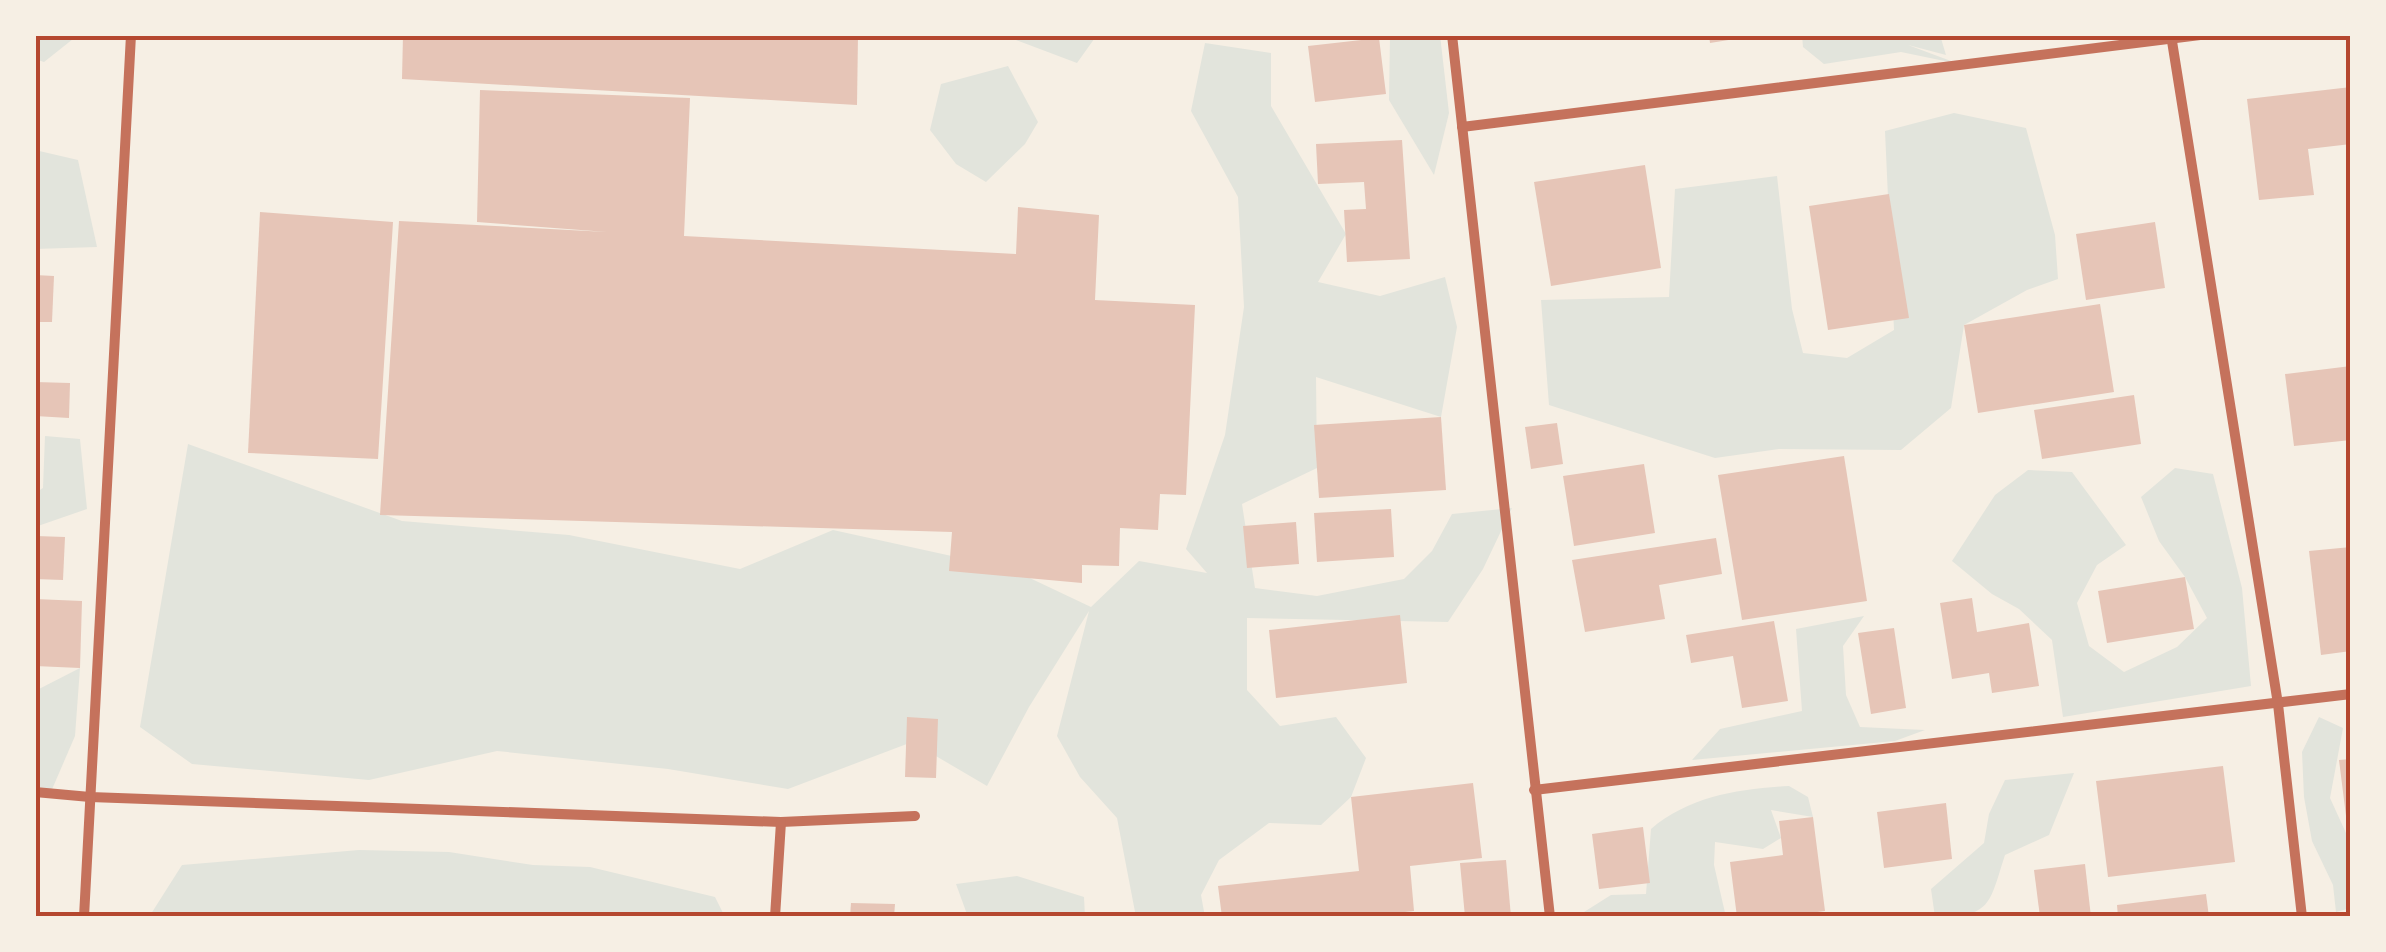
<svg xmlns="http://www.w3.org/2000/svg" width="2386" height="952" viewBox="0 0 2386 952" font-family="'Public Sans',sans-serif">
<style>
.green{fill:#e2e4dc}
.building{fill:#e6c5b7}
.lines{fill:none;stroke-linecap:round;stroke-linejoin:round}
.minor{stroke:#c5725c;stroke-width:10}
.neatline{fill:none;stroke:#b5482f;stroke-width:4}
</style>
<rect width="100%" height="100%" fill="#f6efe4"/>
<g class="green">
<path d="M35,35H78L44,62L35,59Z"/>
<path d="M1003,35H1097L1077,63Z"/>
<path d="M1390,35H1440L1449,113L1434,175L1389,100Z"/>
<path d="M1802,35H1940L1946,55L1908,45L1959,64L1901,52L1824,64L1803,47Z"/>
<path d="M1205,43L1271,53V106L1346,234L1318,282L1380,296L1445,277L1457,327L1441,417L1316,377L1317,468L1242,504L1255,588L1317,596L1404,579L1432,551L1452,514L1512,508L1483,569L1448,622L1247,618V690L1280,726L1336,717L1366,758L1351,797L1321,825L1269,823L1219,860L1201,895L1205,917H1136L1117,818L1080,777L1057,736L1089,611L1029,707L987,786L912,742L788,789L668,769L497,751L369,780L192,764L140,727L188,444L402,521L569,535L740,569L833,530L1011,569L1091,607L1139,561L1207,573L1186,549L1225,435L1244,307L1238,197L1191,111Z"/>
<path d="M1008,66L1038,122L1025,144L986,182L956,164L930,130L941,84Z"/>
<path d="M1954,113L2026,128L2055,235L2058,279L2027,290L1964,325L1951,408L1901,450L1779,449L1715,458L1549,405L1541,300L1669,297L1675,189L1777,176L1792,309L1803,353L1847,358L1894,330L1885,131Z"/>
<path d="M35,150L78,160L97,247L35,249Z"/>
<path d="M45,436L80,439L87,509L35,527V493L43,488Z"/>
<path d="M2175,468L2213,474L2242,588L2251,686L2063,717L2052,640L2019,609L1992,594L1952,561L1995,495L2028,470L2072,472L2126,545L2097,565L2077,603L2089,646L2124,672L2177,647L2207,618L2185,577L2159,541L2141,497Z"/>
<path d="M1864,616L1843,646L1846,695L1860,727L1925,730L1895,741L1692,760L1720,729L1802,711L1796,629Z"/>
<path d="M80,668L75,736L50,794L35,790V691Z"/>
<path d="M2319,717L2343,728L2330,798L2351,844V908L2336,912L2333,885L2312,841L2304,797L2302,752Z"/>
<path d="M2074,773L2049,835L2005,855C1989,904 1992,917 1935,917L1931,889L1984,843L1989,814L2005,780Z"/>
<path d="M1789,786L1808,797L1813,817L1771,810L1781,838L1763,849L1715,842L1714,865L1726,917H1584V912L1611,895L1646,894L1651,829C1690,796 1739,789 1789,786Z"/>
<path d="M359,850L449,852L533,865L590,867L715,897L725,917H149L182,865Z"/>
<path d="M1017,876L1084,897L1085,917H968L956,884Z"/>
</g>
<g class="building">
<path d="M403,35H858L857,105L402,79Z"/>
<path d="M1709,35H1746L1747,37L1710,43Z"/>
<path d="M1379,38L1386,94L1315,102L1308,46Z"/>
<path d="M2351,87V144L2308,149L2314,195L2259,200L2247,99Z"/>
<path d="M480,90L690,98L684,236L1016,254L1018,207L1099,215L1095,300L1195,305L1186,495L1160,494L1158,530L1120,528L1119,566L1082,565V583L949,571L952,532L380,515L399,221L607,232L477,222Z"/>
<path d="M1402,140L1410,259L1347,262L1344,210L1366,209L1364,182L1318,184L1316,144Z"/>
<path d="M1645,165L1661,268L1551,286L1534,182Z"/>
<path d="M1889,194L1909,318L1828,330L1809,206Z"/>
<path d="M260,212L393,222L378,459L248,453Z"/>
<path d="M2155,222L2165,288L2086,300L2076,234Z"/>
<path d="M35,275L54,276L52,322H35Z"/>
<path d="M2100,304L2114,392L1978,413L1964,325Z"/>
<path d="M2351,366V440L2294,446L2285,374Z"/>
<path d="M35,382L70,383L69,418L35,416Z"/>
<path d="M2134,395L2141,444L2042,459L2034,410Z"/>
<path d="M1441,417L1446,490L1319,498L1314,425Z"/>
<path d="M1557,423L1563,464L1531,469L1525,427Z"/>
<path d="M1844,456L1867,601L1742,620L1718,475Z"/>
<path d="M1644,464L1655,533L1574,546L1563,476Z"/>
<path d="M1391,509L1394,557L1317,562L1314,513Z"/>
<path d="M1296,522L1299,564L1247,568L1243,526Z"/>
<path d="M36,536L65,537L63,580L35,579Z"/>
<path d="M1716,538L1722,574L1659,585L1665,619L1585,632L1572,560Z"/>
<path d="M2351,547V651L2321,655L2309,551Z"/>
<path d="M2185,577L2194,629L2107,643L2098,591Z"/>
<path d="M1972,598L1977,632L2029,623L2039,686L1992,693L1989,673L1952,679L1940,603Z"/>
<path d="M35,599L82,601L80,668L35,666Z"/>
<path d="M1400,615L1407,683L1276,698L1269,630Z"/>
<path d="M1774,621L1788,701L1742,708L1733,656L1691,663L1686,635Z"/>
<path d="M1894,628L1906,708L1871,714L1858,633Z"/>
<path d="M907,717L938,719L936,778L905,777Z"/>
<path d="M2351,759V840H2349L2339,760Z"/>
<path d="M2223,766L2235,862L2108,877L2096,781Z"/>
<path d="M1473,783L1482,858L1410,866L1414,911L1360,917H1222L1218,886L1359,871L1351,797Z"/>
<path d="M1946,803L1952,859L1884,868L1877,812Z"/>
<path d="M1813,817L1825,911L1779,917H1737L1730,862L1783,855L1779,821Z"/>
<path d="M1643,827L1650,883L1599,889L1592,834Z"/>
<path d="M1506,860L1511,917H1465L1460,863Z"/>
<path d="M2085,864L2091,917H2040L2034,870Z"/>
<path d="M2206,894L2209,917H2118L2117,905Z"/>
<path d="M851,903L895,904L894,917H850Z"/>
</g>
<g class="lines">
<g class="minor">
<path d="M1452,35L1550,917"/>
<path d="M2171,35L2278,704L2302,917"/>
<path d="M1462,127L2200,35"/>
<path d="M1534,790L2351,694"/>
<path d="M35,792L90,797L781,822L915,816"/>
<path d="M84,917L131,35"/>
<path d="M775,917L781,822"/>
</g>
</g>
<rect width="2386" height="952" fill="none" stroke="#f6efe4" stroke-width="75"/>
<rect x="38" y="38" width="2310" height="876" class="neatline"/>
</svg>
